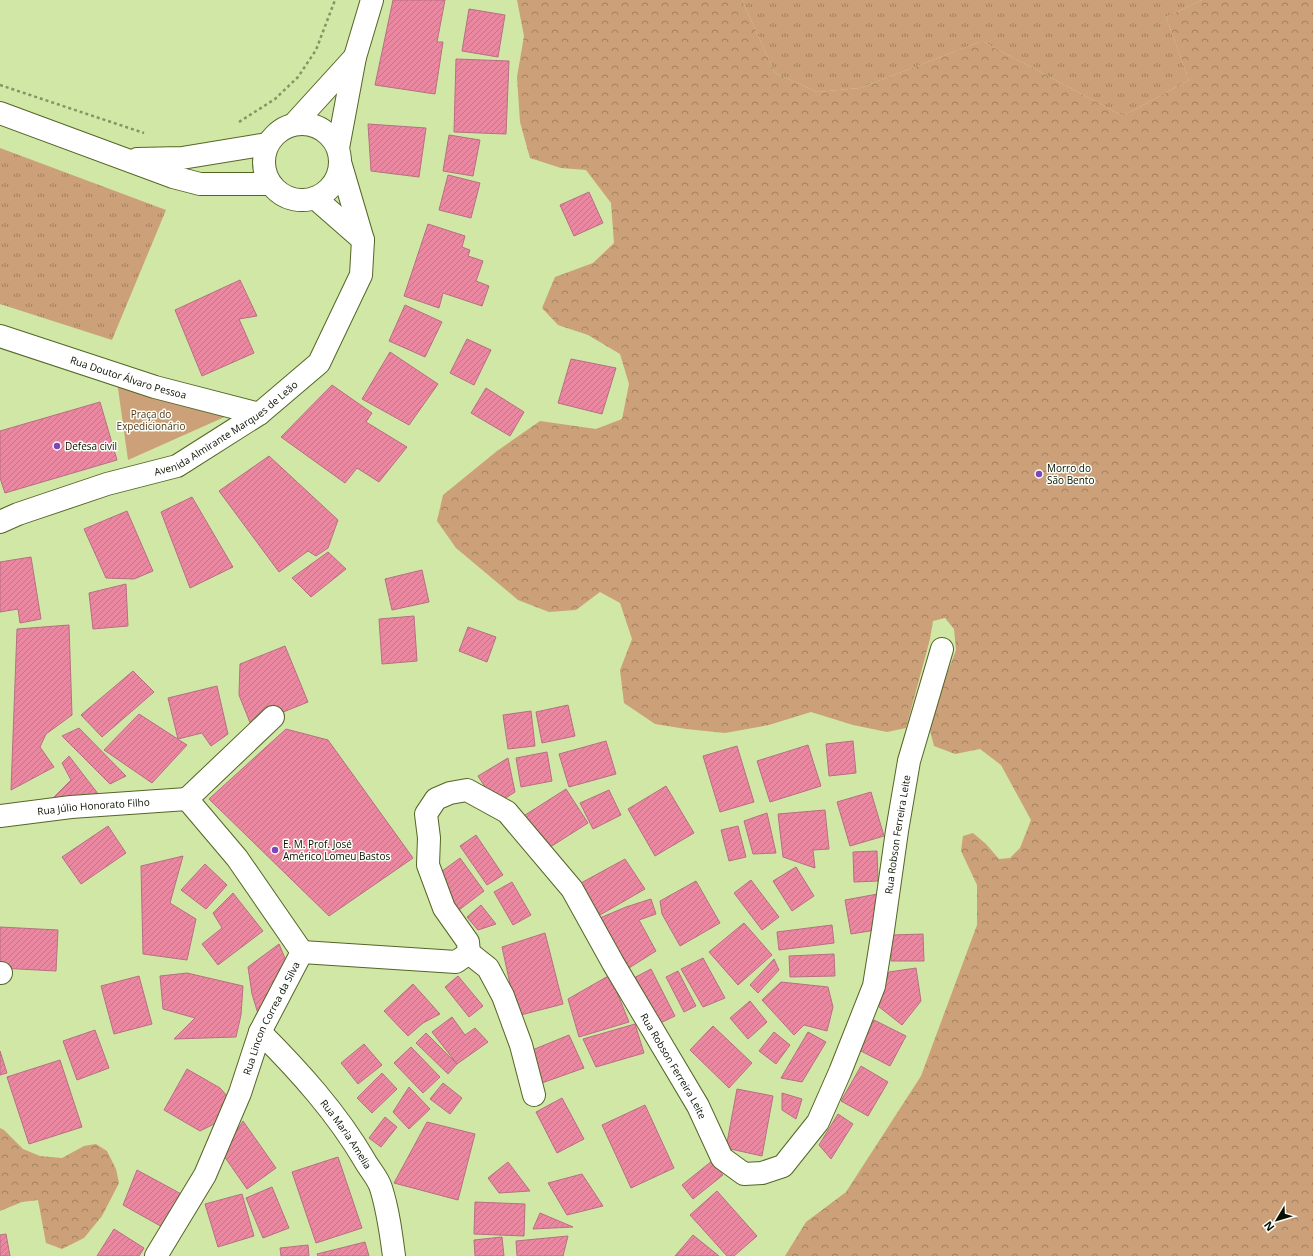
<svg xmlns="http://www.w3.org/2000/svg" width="1313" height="1256" viewBox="0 0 1313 1256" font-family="'Open Sans',sans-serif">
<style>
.grass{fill:url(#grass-tufts)}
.forest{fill:url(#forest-crowns)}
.park{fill:#cca078}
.building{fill:url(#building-hatch);stroke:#b67082}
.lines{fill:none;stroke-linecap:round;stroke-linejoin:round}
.minor-casing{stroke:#546627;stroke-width:24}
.major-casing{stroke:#546627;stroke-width:24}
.path{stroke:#849466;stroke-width:2.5;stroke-dasharray:3 3;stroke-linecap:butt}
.minor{stroke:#fff;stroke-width:22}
.major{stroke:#fff;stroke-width:22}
.poi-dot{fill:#7f45bb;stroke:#fcfff8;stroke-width:1.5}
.labels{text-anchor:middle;stroke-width:3;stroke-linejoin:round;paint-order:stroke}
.street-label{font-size:10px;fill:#091000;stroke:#fcfff8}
.park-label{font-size:10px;fill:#543619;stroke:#fcfff8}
.poi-label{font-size:10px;fill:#091000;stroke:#fcfff8;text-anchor:start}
</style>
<defs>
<pattern id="grass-tufts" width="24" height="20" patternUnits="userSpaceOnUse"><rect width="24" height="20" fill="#cca078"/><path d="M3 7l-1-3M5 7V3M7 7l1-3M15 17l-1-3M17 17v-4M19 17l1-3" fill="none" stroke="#a48160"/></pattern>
<pattern id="forest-crowns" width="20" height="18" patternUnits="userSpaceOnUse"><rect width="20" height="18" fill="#cca078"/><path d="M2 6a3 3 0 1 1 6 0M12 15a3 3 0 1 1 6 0" fill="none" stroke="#a48160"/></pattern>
<pattern id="building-hatch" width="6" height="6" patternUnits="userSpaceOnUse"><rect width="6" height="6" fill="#ea88a2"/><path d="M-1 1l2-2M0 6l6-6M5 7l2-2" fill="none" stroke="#c7748a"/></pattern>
</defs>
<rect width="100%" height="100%" fill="#d1e7a5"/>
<g class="grass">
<path d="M742,0H1202L1166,17L1189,80L1123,116L982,41L860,88L817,92L775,73Z"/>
<path d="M0,148L166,210L112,340L0,304Z"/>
</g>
<g class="forest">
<path d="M517,0H742L775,73L817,92L860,88L982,41L1123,116L1189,80L1166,17L1202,0H1313V1256H785L806,1222L846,1192L921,1076L977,925V885L961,851L963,836L973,833L986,844L999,859L1010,858L1020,848L1031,820L1001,765L980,749L955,754L934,746L928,723L956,650L954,629L945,618L933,621L930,639L906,728L887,732L853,725L811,712L769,725L725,733L686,729L655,724L624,703L620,670L632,639L620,603L600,592L576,610L549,612L518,600L456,548L437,521L443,495L497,451L540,421L596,429L622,419L629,384L620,354L588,335L558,325L542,308L555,277L593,263L614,243L611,203L586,170L561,168L530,158L520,122L517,77L524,36Z"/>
<path d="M0,1128L4,1130L23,1149L40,1156L62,1158L84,1146L96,1144L107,1151L116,1169L119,1183L102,1216L84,1238L62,1249L46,1243L38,1200L22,1202L0,1211Z"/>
</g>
<path class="park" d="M117,381L229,415L128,460Z"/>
<g class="building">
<path d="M393,0H445L437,42H443L435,94L375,85Z"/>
<path d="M469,9L505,15L498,57L462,51Z"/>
<path d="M456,59L509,61L506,134L454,132Z"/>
<path d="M368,124L426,128L419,177L371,171Z"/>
<path d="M449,135L480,140L473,176L443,171Z"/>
<path d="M448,175L480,183L471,218L439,210Z"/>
<path d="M589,192L603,223L574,236L560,205Z"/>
<path d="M428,224L465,236L462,247L470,250L468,256L483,261L476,281L489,286L482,306L443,293L439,308L404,296Z"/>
<path d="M240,280L257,316L239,319L254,353L202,376L175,310Z"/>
<path d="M405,305L442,322L425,357L389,341Z"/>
<path d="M467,339L491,350L474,385L450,373Z"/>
<path d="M390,352L438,384L409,425L362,399Z"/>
<path d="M571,359L616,368L602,414L558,403Z"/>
<path d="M332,385L372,413L366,422L407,447L379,482L357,468L345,483L281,437Z"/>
<path d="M486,388L524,412L510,436L471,413Z"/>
<path d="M100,402L117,460L5,493L0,478V431Z"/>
<path d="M269,456L338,520L328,548L316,556L308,551L279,572L219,491Z"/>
<path d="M192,497L233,567L190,588L161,512Z"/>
<path d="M127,511L153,571L134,579L106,578L84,529Z"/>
<path d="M328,552L346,569L311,597L292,578Z"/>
<path d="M31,557L41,619L20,623L18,609L0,612V562Z"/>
<path d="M422,570L429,602L392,610L385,579Z"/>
<path d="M126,584L128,626L93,629L89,593Z"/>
<path d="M414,616L417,661L382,664L379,619Z"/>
<path d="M69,625L72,715L46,734L40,747L54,767L11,790L17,629Z"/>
<path d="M468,627L496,637L487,662L459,651Z"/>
<path d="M285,646L308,702L251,725L239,695L240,664Z"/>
<path d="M133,671L154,692L102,737L81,715Z"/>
<path d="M217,686L228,734L211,746L202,733L178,739L168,698Z"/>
<path d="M568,705L575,736L542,743L536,712Z"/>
<path d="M531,711L535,746L508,749L503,715Z"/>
<path d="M139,714L187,745L152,783L104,750Z"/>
<path d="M79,728L126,776L110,784L62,736Z"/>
<path d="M286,729L328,740L413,858L329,916L209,799Z"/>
<path d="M606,741L616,774L569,787L559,754Z"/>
<path d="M853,741L856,773L829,776L826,744Z"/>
<path d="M808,745L821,786L770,802L757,761Z"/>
<path d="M737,746L754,802L720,812L703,756Z"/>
<path d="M547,752L552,781L521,787L516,758Z"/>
<path d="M69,756L99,795L50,801L71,780L62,763Z"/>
<path d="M508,758L515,792L496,804L478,776Z"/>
<path d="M666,786L694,833L655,856L628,809Z"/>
<path d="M566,789L588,823L544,851L522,817Z"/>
<path d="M609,790L621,815L593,829L580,803Z"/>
<path d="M871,792L884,836L850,846L837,802Z"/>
<path d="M825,810L829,849L813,850L815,868L783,857L778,814Z"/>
<path d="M767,813L776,853L753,854L744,821Z"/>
<path d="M108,826L126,853L81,884L62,857Z"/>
<path d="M738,826L746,857L729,861L721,830Z"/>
<path d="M476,835L503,875L487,885L460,846Z"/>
<path d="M877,851L878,881L854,882L853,852Z"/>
<path d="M183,856L170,903L196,919L187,960L143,954L141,866Z"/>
<path d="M460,858L484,891L459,910L434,877Z"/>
<path d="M625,859L645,889L600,915L581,883Z"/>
<path d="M205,864L227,885L206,909L181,890Z"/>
<path d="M796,867L814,896L792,911L773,881Z"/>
<path d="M751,880L779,917L762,930L734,893Z"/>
<path d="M696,881L720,923L680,946L662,914L660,901Z"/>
<path d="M512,882L531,915L513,925L494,892Z"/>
<path d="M233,893L263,931L218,965L202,944L222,928L213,913Z"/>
<path d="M883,893L876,930L851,934L845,900Z"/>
<path d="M651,899L656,914L639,920L656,951L629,968L595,920L626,907Z"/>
<path d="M481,905L496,924L478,930L467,917Z"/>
<path d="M744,923L772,955L738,985L709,952Z"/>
<path d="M832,925L834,943L779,950L777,932Z"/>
<path d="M0,927L58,930L56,971L0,968Z"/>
<path d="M545,933L563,1004L517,1016L502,947Z"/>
<path d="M923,934L924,961H891V935Z"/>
<path d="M279,944L287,963L259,1017L252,994L248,967Z"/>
<path d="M834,954L835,976L790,977L789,956Z"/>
<path d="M703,958L725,998L703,1007L681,969Z"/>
<path d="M774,959L779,970L758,993L750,985Z"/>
<path d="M916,968L921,1001L902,1025L878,1006L889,972Z"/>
<path d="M651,969L675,1016L652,1027L628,981Z"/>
<path d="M678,971L696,1006L684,1012L666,977Z"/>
<path d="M187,973L243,986L241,1015L236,1037L174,1039L195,1018L163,1009L160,976Z"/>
<path d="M610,975L629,1022L579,1037L568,999Z"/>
<path d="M139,976L152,1024L114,1034L101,986Z"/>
<path d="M458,976L483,1006L469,1017L445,987Z"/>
<path d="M781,982L828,987L833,1007L827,1031L804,1025L794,1035L762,1000Z"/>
<path d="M413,984L440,1014L423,1023L408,1036L384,1011Z"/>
<path d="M750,1001L767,1022L748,1039L730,1018Z"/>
<path d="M452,1017L465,1035L475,1028L488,1042L457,1064L432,1032Z"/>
<path d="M874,1020L906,1036L890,1066L859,1050Z"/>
<path d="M635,1024L644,1053L596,1067L583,1039Z"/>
<path d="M713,1026L752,1063L729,1088L690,1050Z"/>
<path d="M95,1030L109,1068L77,1080L63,1041Z"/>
<path d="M774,1032L790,1045L776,1064L759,1051Z"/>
<path d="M808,1032L826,1042L802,1082L781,1078Z"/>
<path d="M426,1033L457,1064L448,1074L416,1043Z"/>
<path d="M569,1035L584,1068L539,1084L525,1053Z"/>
<path d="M364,1044L382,1065L358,1084L341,1063Z"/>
<path d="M411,1047L440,1077L423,1093L394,1063Z"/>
<path d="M0,1051L7,1073L0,1075Z"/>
<path d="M60,1060L82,1127L29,1144L7,1077Z"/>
<path d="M861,1066L888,1082L868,1116L841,1101Z"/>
<path d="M187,1069L220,1088L227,1096L218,1122L200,1131L164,1110Z"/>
<path d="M382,1073L397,1089L372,1113L357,1098Z"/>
<path d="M443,1083L462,1098L450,1114L430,1099Z"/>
<path d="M409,1087L430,1109L409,1129L393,1112Z"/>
<path d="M737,1089L773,1096L762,1156L726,1148Z"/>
<path d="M782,1093L802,1099L796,1119L782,1110Z"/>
<path d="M562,1098L584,1139L557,1153L536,1112Z"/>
<path d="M645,1105L674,1168L631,1188L602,1125Z"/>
<path d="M838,1114L853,1124L831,1159L819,1145Z"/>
<path d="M385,1117L397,1127L381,1147L369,1138Z"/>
<path d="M243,1121L276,1168L247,1189L222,1153Z"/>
<path d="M427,1122L475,1134L458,1200L394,1183Z"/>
<path d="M338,1157L362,1228L316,1243L292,1172Z"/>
<path d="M712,1161L723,1175L693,1199L682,1185Z"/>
<path d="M508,1162L530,1191L499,1193L488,1178Z"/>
<path d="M137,1170L185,1196L164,1228L123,1205Z"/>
<path d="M582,1174L603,1206L567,1215L548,1183Z"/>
<path d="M272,1187L289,1228L263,1238L246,1198Z"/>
<path d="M717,1191L757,1236L734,1256H727L690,1215Z"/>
<path d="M242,1194L254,1236L218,1247L205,1204Z"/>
<path d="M475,1202L525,1204L524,1236L474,1234Z"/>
<path d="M540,1213L573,1227L533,1229Z"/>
<path d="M114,1229L144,1248L139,1256H97Z"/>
<path d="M6,1234L10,1256H0V1235Z"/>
<path d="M693,1235L719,1256H675Z"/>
<path d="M568,1236L563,1256H517L516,1241Z"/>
<path d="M502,1237L504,1256H475L474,1240Z"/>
<path d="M365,1242L369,1256H318L317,1254Z"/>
<path d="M308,1245L309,1256H281L280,1248Z"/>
</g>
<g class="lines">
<g class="minor-casing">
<g id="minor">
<path d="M315,198L363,240"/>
<path id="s1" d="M0,336L155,387L259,414"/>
<path id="s2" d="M0,522L18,514L107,484L177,466L259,414L319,363L361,275L363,240L340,162"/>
<path d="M187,799L237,858L302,952"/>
<path d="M187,799L273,717"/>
<path id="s3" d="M0,816L71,807L187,799"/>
<path id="s4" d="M302,952L456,962L469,953L468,942L444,908L428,865L429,838L426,814L436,799L450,793L467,790L507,812L572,889L613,963L698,1106L722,1158L744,1174L762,1173L783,1166L818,1122L840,1072L874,986L883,930L897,831L909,761L942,649"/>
<path d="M469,953L488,968L503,996L521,1045L534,1095"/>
<path d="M0,973H1"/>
<path id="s5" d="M260,1032C299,1071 337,1113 365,1161C370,1170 378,1178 381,1188C388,1210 391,1233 394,1256"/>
<path id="s6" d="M156,1256L205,1175L240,1093L260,1032L302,952"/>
</g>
</g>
<g class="major-casing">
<g id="major">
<path d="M0,113L173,177L200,184H270"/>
<circle cx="302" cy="162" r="38"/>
<path d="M294,124L355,57"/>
<path d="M338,148L355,57L372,0"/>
<path d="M137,159L182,158L267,144"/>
</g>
</g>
<g class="path">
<path d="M0,85L144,133"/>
<path d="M239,122L275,99L298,77L316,50L335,0"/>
</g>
<use href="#minor" class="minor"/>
<use href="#major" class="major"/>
</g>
<g class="poi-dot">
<circle cx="57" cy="446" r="4"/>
<circle cx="1039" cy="474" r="4"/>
<circle cx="275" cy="850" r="4"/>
</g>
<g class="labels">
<g class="street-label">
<text dy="4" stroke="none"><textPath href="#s1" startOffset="135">Rua Doutor Álvaro Pessoa</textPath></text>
<text dy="4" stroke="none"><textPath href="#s2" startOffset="247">Avenida Almirante Marques de Leão</textPath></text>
<text dy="4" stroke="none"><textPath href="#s3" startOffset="94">Rua Júlio Honorato Filho</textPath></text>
<text dy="4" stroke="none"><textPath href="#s4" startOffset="1249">Rua Robson Ferreira Leite</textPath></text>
<text dy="4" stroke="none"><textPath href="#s6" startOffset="265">Rua Lincon Correa da Silva</textPath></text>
<text dy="4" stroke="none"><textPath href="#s4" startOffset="721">Rua Robson Ferreira Leite</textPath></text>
<text dy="4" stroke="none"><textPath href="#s5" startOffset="134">Rua Maria Amelia</textPath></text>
</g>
<g class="park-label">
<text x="151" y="418">Praça do<tspan x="151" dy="12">Expedicionário</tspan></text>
</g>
<g class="poi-label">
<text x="65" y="450">Defesa civil</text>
<text x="1047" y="472">Morro do<tspan x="1047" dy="12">São Bento</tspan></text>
<text x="283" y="848">E. M. Prof. José<tspan x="283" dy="12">Américo Lomeu Bastos</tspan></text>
</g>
</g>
<g transform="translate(1277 1220) rotate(232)" stroke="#fcfff8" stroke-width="3" paint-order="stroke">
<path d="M0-3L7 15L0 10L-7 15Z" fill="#091000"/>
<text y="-6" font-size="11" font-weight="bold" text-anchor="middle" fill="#091000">N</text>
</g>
</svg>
